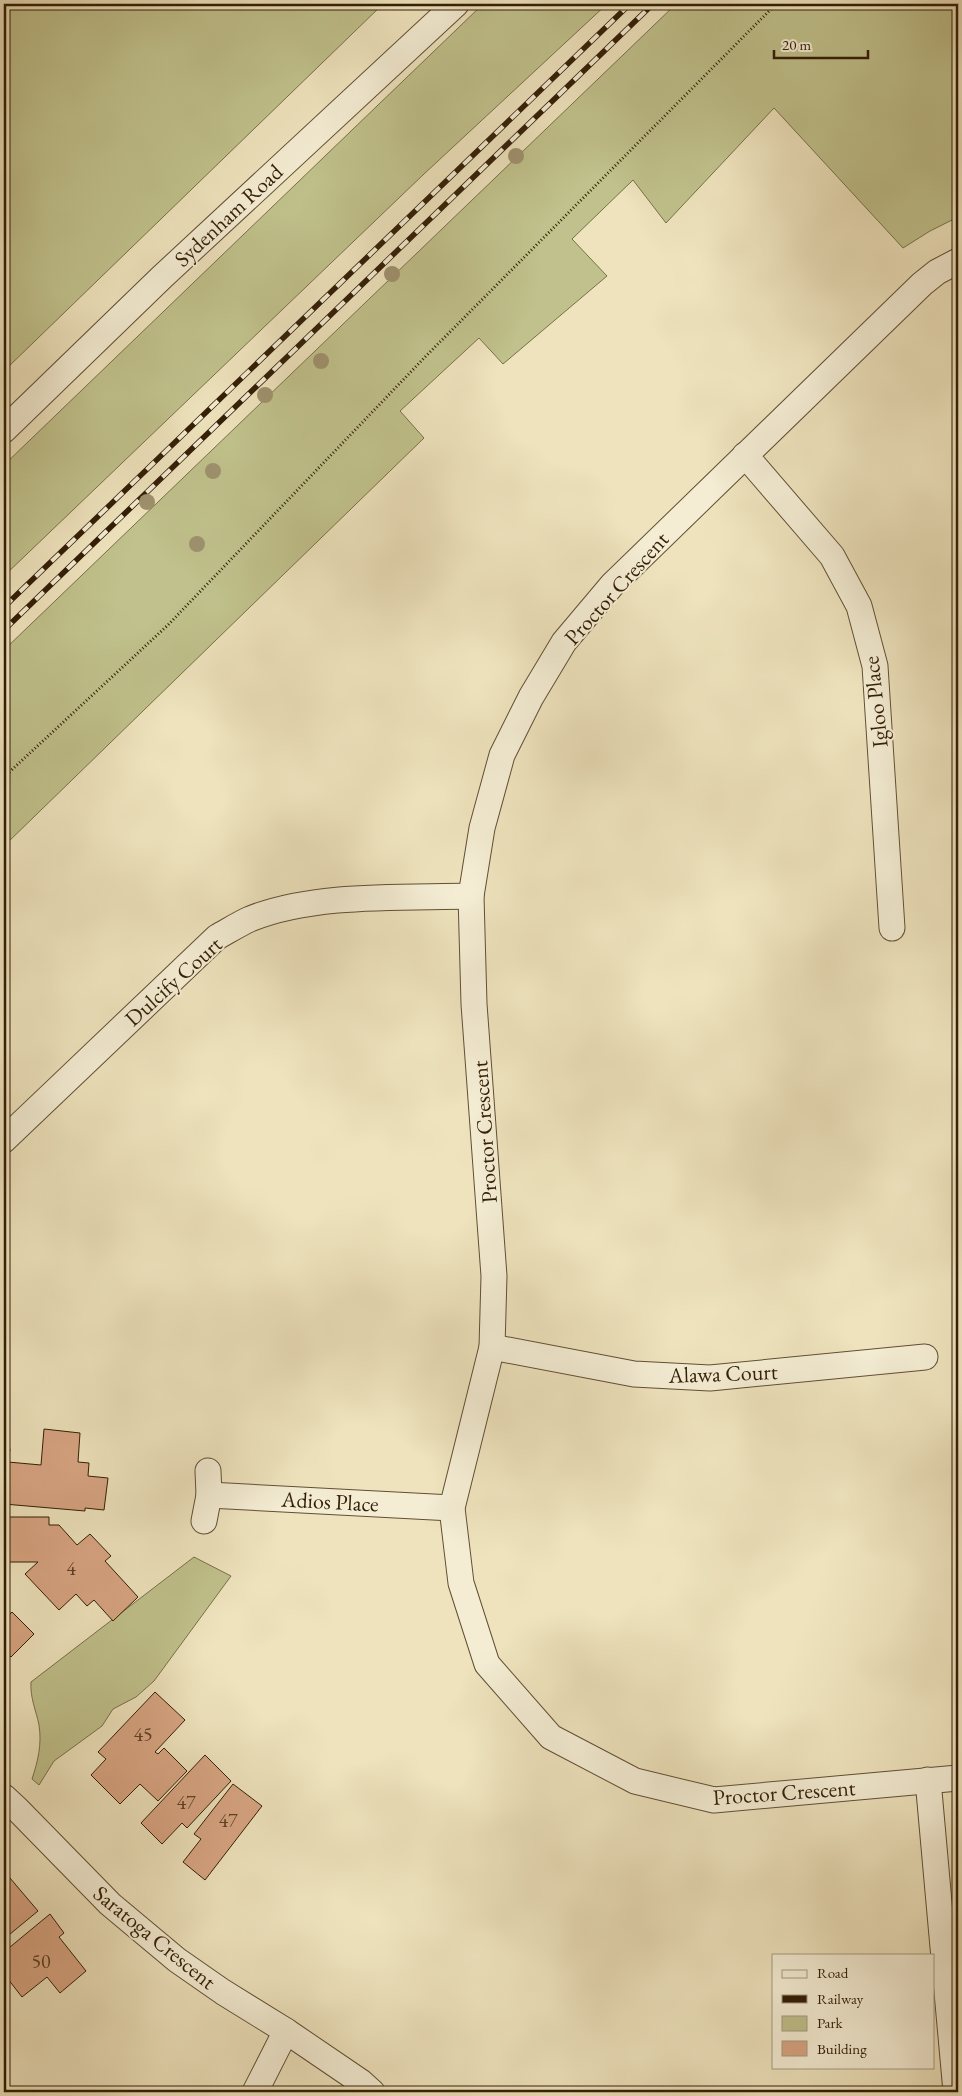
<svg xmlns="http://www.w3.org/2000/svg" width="962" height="2096" viewBox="0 0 962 2096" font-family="'EB Garamond',serif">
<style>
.green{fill:#c0c18c;stroke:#797049}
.building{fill:#d8a583;stroke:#321e06}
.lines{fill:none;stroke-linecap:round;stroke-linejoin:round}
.street-casing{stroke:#614f34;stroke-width:27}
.path{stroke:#321e06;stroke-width:3;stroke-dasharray:1 2.5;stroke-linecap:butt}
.street{stroke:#f4edd4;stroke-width:25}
.rail-casing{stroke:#321e06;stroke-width:5.5}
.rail{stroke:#f4edd4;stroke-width:4;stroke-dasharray:11;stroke-linecap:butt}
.tree{fill:#9e926e}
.labels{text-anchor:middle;stroke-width:4;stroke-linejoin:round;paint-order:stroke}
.number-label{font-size:20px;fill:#5c4025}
.street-label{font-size:22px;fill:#321e06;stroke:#f4edd4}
</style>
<rect width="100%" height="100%" fill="#eee3bd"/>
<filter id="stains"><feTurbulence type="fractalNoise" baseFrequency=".004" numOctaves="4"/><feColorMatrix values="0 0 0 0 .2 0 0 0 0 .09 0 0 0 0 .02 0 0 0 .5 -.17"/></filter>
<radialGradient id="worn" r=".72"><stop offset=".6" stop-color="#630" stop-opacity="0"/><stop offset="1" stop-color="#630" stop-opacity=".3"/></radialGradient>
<g class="green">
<path d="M4,4H383L4,371Z"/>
<path d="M483,4H607L424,174L4,576V465Z"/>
<path d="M676,4H958V217L930,231L903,248L774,108L666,223L633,180L572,239L607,276L503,364L479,338L400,411L424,438L4,846V650Z"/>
<path d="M194,1557L231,1576L154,1681L136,1697L113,1709L102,1726L54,1761L39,1785L32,1779C38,1761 42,1744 39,1725C36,1710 30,1698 31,1682Z"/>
</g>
<g class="building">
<path d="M44,1429L80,1433L78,1462L89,1463L88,1476L108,1478L104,1510L85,1508V1511L4,1504V1449H10L8,1462L41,1465Z"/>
<path d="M4,1517H49V1525H59L77,1545L90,1534L111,1556L105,1561L138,1597L113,1621L94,1600L87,1606L76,1594L59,1610L25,1574L38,1562H4Z"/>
<path d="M12,1612L34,1634L11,1657L4,1650V1616L6,1618Z"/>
<path d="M155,1692L185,1720L155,1752L158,1754L164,1748L187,1771L158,1801L140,1784L120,1804L91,1775L106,1759L98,1752Z"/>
<path d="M205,1755L231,1781L187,1828L182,1823L162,1844L141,1823Z"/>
<path d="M233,1784L262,1806L205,1880L183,1862L201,1839L194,1834Z"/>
<path d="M4,1871L38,1911L4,1939Z"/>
<path d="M50,1914L64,1933L59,1937L86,1971L60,1993L47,1977L22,1997L4,1974V1952Z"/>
</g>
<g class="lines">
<g class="street-casing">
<g id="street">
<path d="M958,261L937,272L922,284L612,585L564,642L531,697L502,755L482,828L471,896L474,1004L494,1276L492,1347L452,1508L461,1583L487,1664L551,1737L635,1781L714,1800L958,1778"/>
<path d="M4,430L162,277L456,4"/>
<path d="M745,455L832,556L859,606L875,666L892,928"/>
<path d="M4,1140L217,937C228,931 239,924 250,919C314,893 402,898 471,896"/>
<path d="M492,1347L634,1374L710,1378L925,1357"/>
<path d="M209,1495L452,1508"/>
<path d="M204,1521L209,1495L208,1471"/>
<path d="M928,1780L956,2092"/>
<path d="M4,1797L18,1810L110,1904L177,1960L223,1992L286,2031L361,2082L372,2092"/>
<path d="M255,2092L286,2031"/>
</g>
</g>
<path class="path" d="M4,777L168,625L426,356L776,4"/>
<use href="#street" class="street"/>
<g class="rail-casing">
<g id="rail">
<path d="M4,607L630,4"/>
<path d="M4,630L653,4"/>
</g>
</g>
<use href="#rail" class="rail"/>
</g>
<g class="tree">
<circle cx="516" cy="156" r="8"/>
<circle cx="392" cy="274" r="8"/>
<circle cx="321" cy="361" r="8"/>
<circle cx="265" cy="395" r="8"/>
<circle cx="213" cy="471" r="8"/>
<circle cx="147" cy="502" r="8"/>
<circle cx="197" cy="544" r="8"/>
</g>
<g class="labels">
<g class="number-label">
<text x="71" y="1575">4</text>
<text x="143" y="1741">45</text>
<text x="186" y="1809">47</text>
<text x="228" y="1827">47</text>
<text x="41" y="1968">50</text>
</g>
<g class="street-label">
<text transform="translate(228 215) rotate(-43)" y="8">Sydenham Road</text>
<text transform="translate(616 588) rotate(-48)" y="8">Proctor Crescent</text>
<text transform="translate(875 702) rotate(-96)" y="8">Igloo Place</text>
<text transform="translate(173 981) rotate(-42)" y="8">Dulcify Court</text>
<text transform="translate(484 1132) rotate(-94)" y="8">Proctor Crescent</text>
<text transform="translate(723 1373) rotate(-2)" y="8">Alawa Court</text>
<text transform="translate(330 1501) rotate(3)" y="8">Adios Place</text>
<text transform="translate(784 1792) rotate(-4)" y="8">Proctor Crescent</text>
<text transform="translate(155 1937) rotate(39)" y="8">Saratoga Crescent</text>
</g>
</g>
<rect width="962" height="2096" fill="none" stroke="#eee3bd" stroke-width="20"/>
<rect x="5" y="5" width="952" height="2086" fill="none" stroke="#321e06" stroke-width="2.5"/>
<rect x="10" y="10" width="942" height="2076" fill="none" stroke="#321e06"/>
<rect x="772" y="1954" width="162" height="115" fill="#f4edd4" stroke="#a69a82"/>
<rect x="782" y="1970" width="25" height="8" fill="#f4edd4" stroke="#a69a82"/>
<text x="817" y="1978" font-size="15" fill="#321e06">Road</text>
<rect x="782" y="1995" width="25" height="8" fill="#321e06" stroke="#a69a82"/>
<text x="817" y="2004" font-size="15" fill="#321e06">Railway</text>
<rect x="782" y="2016" width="25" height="15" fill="#c0c18c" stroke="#a69a82"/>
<text x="817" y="2028" font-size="15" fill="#321e06">Park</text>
<rect x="782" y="2041" width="25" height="15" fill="#d8a583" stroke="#a69a82"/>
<text x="817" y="2054" font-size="15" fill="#321e06">Building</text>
<path d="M774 50v8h94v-8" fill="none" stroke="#321e06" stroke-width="2.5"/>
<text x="782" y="50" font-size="15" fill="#321e06" stroke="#f4edd4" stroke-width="4" paint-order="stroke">20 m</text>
<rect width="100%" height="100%" filter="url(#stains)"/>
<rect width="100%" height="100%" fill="url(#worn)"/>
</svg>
